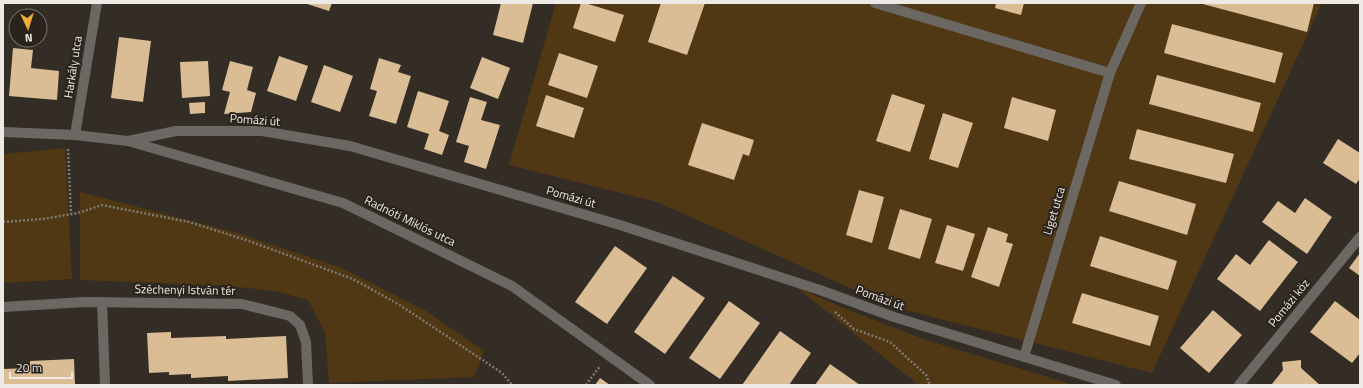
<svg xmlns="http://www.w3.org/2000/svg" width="1363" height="388" viewBox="0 0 1363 388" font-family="'Titillium Web',sans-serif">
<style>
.green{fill:#503815}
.building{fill:#dabc95}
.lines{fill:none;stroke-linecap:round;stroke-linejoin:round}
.path{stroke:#7e7972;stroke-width:2.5;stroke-dasharray:2 2;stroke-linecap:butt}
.service{stroke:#6b6864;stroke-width:10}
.minor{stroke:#6b6864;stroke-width:10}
.tertiary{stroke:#6b6864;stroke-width:10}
.labels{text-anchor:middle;stroke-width:4;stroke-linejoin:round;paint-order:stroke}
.street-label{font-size:12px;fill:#ede9e4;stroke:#29231c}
</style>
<rect width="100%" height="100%" fill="#332d25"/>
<g class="green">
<path d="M556,3H1322L1152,373L893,307L657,202L509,165Z"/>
<path d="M65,148L72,279L3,283V154Z"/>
<path d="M80,192L234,232L342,268L426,311L484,351L474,377L329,383L325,332L308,300L275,291L230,286L80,280Z"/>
<path d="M796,287L846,309L926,340L1074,385H914L916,383Z"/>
</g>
<g class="building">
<path d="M304,3H332L329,11Z"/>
<path d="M501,3H533L523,43L493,35Z"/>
<path d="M581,3H585L624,15L615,42L573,28Z"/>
<path d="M661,3H705L687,55L648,42Z"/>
<path d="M996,3H1024L1021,15L995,8Z"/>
<path d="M1199,3H1314L1307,32Z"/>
<path d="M1172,24L1283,53L1275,83L1164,53Z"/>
<path d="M119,37L151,41L143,102L111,98Z"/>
<path d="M13,48L33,50L31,68L59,71L57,100L9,96Z"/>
<path d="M559,53L598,66L587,98L548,85Z"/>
<path d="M279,56L308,66L296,101L267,91Z"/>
<path d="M482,57L510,68L498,99L470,88Z"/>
<path d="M379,58L401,65L398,72L411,76L396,124L369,116L377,91L370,89Z"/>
<path d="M208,61L210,96L182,98L180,62Z"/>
<path d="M230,61L253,67L247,90L256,93L251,112L224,114L230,92L222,90Z"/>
<path d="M324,65L353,76L340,112L311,102Z"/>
<path d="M1157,75L1261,103L1253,132L1149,104Z"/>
<path d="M418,91L449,101L439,131L449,135L442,155L424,149L429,134L407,127Z"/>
<path d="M892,94L925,105L910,152L876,141Z"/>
<path d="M546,95L584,108L574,138L536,126Z"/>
<path d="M470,97L487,102L481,120L500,125L486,169L464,162L469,146L456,142Z"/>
<path d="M1012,97L1056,110L1048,141L1004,128Z"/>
<path d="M205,102V113L190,114L189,103Z"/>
<path d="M943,113L973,123L958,168L929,159Z"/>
<path d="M702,123L754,140L749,156L743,154L734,180L688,165Z"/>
<path d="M1137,129L1234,154L1226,183L1129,159Z"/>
<path d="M1338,139L1360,153V178L1356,184L1323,163Z"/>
<path d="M1119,181L1196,204L1187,235L1109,211Z"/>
<path d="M859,190L884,197L872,243L846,235Z"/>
<path d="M1305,198L1332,217L1307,254L1262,222L1278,201L1295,213Z"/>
<path d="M900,209L932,219L920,259L888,249Z"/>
<path d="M947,225L975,234L963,271L935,263Z"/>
<path d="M988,227L1008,234L1006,242L1013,244L999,287L971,277Z"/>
<path d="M1100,236L1177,261L1168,290L1090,266Z"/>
<path d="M1269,240L1298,262L1260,311L1217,279L1236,254L1250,265Z"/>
<path d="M615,246L647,268L607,324L575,302Z"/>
<path d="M1360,253V276L1349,268Z"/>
<path d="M673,276L705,298L665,354L634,332Z"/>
<path d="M1082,293L1159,316L1150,346L1072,323Z"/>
<path d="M729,301L760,323L720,379L689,358Z"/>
<path d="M1335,301L1360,320V353L1352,363L1310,332Z"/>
<path d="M1213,310L1242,335L1209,373L1180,348Z"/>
<path d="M780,331L811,353L789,385H742Z"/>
<path d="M171,332V338L226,336V339L286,336L288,378L228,381V376L191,378V374L169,375V372L149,373L147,333Z"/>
<path d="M74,359L75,385H3V369L30,368V361Z"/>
<path d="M1301,360V368L1320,385H1274L1272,384L1283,370L1282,362Z"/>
<path d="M830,364L860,385H815Z"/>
<path d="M600,378L610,385H595Z"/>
</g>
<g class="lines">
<g class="path">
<path d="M68,149L71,214"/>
<path d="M3,222L43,219L78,213L102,205L189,222L246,240L353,279L398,304L439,331L502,373L512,385"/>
<path d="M835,312L854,329L890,342L926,375L930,385"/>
<path d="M586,385L600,366"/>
</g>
<path class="service" d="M102,302L105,385"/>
<g class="minor">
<path d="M875,3L1110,73L1141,3"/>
<path d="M75,135L97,3"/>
<path d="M128,141L176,131H262L350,146L620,225L820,290L894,317L1116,385"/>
<path d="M3,307L85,302L242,304L290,316L300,325L306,342L308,385"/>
<path d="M1024,357L1110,73"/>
<path d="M1239,385L1360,237"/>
</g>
<path class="tertiary" d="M3,132L75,135L128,141L343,203L512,286L650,385"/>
</g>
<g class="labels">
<g class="street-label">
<text transform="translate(73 67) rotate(-81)" y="4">Harkály utca</text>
<text transform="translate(255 120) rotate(4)" y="4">Pomázi út</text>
<text transform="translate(571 197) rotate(16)" y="4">Pomázi út</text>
<text transform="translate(1054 211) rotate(-73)" y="4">Liget utca</text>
<text transform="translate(410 221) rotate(26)" y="4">Radnóti Miklós utca</text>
<text transform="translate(185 290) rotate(1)" y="4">Széchenyi István tér</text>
<text transform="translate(880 298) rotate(20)" y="4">Pomázi út</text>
<text transform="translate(1289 303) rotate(-51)" y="4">Pomázi köz</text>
</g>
</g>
<rect width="1363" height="388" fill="none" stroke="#ede9e4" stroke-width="8"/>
<g transform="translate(28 28) rotate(176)"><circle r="19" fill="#29231c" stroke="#77726c"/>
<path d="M0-3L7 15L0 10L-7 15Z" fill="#eea83c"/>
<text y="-6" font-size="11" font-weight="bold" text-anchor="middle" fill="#ede9e4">N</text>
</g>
<path d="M10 372v6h62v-6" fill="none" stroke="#ede9e4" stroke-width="2"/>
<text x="16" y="372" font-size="12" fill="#ede9e4" stroke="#29231c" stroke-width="3" paint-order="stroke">20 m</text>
</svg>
